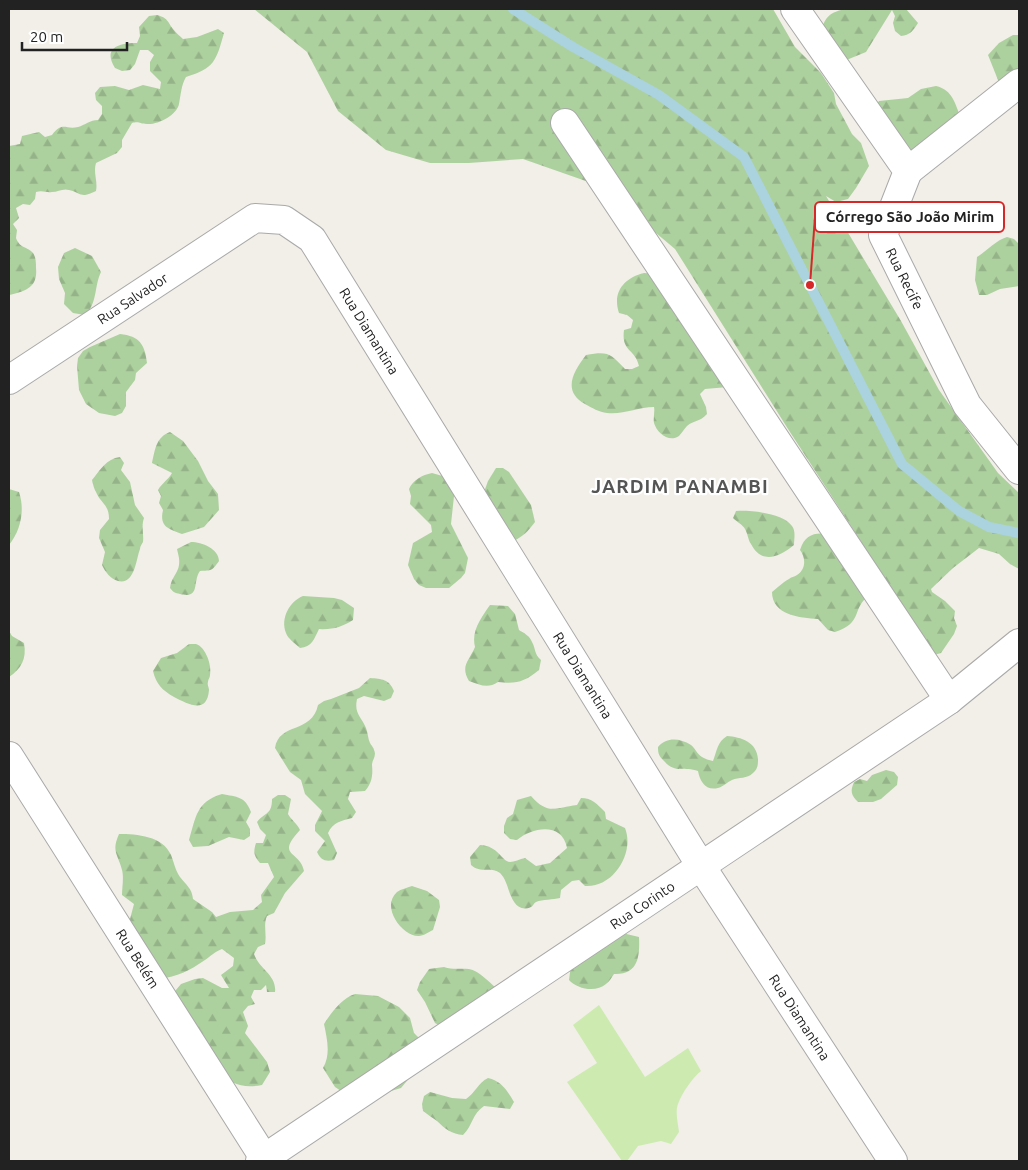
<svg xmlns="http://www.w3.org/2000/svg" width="1028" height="1170" viewBox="0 0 1028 1170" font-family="Ubuntu,sans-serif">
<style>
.grass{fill:#cdebb0}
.forest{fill:url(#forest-firs)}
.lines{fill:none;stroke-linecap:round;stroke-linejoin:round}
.stream{stroke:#aad3df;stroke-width:10}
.minor-casing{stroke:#a9a9a9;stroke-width:30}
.minor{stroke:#fff;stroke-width:28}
.labels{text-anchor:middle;stroke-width:4.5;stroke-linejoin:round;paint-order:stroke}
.street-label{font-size:14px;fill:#222;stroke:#fff}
.district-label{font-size:19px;font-weight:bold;letter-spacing:1px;fill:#555;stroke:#fff}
.leader{fill:none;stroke:#d62828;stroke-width:2}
.callout-dot{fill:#d62828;stroke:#fff;stroke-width:2}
.callout{fill:#fff;stroke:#d62828;stroke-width:2}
.callout-label{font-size:15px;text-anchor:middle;font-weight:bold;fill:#222}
</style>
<defs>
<pattern id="forest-firs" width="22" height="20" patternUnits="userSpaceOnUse" patternTransform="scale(1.25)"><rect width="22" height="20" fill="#add19e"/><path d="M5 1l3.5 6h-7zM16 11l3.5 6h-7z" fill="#95b388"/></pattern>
</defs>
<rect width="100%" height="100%" fill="#f2efe9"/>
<path class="grass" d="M599,1005L645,1077L688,1048L701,1071C693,1077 682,1093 678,1104C675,1112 678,1123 679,1132L671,1144L661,1141L638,1146L627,1161H622L567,1082L597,1063L573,1025Z"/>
<g class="forest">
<path d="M254,9H773L795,47L821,73L834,93L836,104L852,134L861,143L869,166L856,188L848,199L836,202L826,196L901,321L939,390L998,473L1019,493V569L1010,564L999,554L979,548L953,568L931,589L932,592L945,601L955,611L954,618L957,626L954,634L941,653L934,655L869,596C851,608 864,623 835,632L828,630L818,619C800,618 772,615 772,592C777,588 783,582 789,579C791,577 794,577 797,575C806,569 806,558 800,550C809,521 838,538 859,544L862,543L788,429L675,249L600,186L523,159L469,163H430L386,150L338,111L307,52Z"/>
<path d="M844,9H906L918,23C913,31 910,35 901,36L895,31L893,23L895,16L892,10L866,52L844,61L820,33C826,17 827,14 844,9Z"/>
<path d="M157,15C168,18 167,21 173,29C176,33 180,36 183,39L197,37L218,29L224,33C216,61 215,68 186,77C181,86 181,94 179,104C177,115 158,125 147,124C139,124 140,121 132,123L122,140V147L117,153L96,163C93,173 98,181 96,191C80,199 82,193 69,190C63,188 58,192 52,192C46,193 43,190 36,192L35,199L30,205L23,204L16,208L19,218L13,224L17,230L16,238C20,249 27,246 33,253C36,257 36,263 36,268C38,288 25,291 9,295V146L20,144L22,136L39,132L45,137L52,135C63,121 65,130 78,127C85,125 90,120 98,120L102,114V106L96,100L95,93L100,87L115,86L129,90L143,85L160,89L161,82L150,71V62L154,55L148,50H140L135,64L130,70L122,71L115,68C102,47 120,43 137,43L140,36L139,27L149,16Z"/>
<path d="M1013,35H1019V93L1000,85L988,55L999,43Z"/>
<path d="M936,86C953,90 955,104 961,118L918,152L903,149L874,107L879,101L908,98L921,89Z"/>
<path d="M1007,237L1014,239L1019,244V286L1000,289L987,295H979L975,280L977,257C987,251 996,240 1007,237Z"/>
<path d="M75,248L92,256L101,272C94,286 98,303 85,315L73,313L64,304L65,293L59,279L58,267L64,253Z"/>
<path d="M644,273L660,274L742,370L757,385L767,405L773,409L772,417L728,387L705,389L700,394L706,407L707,414C700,422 694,420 687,426C684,429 682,433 679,436C669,443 657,433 654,423C653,418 655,412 654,407C638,407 623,415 607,413C599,412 592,408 585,404C562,391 573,372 586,355C608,351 610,353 625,369H632L639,366C635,348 621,352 624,330L631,328L633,320L627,315L619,313C612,292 624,278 644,273Z"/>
<path d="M120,334C140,336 145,345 147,363L136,373L135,380L126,392V406L122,413L115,416L99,413L86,404L79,390L77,366L78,358L83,351L90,347Z"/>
<path d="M170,432L183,441L198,461L208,481L218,494L219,510L204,527L182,534C169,529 159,527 163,510L159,503L161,496L158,490C162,483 168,480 172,473L152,463C155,450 156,437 170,432Z"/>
<path d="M120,457L124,463L121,470L130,482L135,505L144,518C141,527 144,534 143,542C142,544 140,546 140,549C136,559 135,585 118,581C111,579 105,572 102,565L105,552L99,538L100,530L109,519C109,504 101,504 96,492C94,489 93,484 92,480C101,469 106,459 120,457Z"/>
<path d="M496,468H503L509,472L531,505L535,522C528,531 523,537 513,541L480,503L488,481Z"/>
<path d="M432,473L446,477L455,487L451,524L468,558L465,573L461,578L449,588H426L419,585L414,579L408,565L413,543L432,532L431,525L410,504L411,496L409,489C413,480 422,475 432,473Z"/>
<path d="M9,489L19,492C25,510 21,530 9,545Z"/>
<path d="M736,511C750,510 783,513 792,526C796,531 794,539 794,545C779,557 762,565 751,544C748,540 748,534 745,529C743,525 737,522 733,518Z"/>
<path d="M191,542C202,542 219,549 219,561C211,572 212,570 200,571C192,582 201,599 180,594C175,593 173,592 170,588C171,578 178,573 179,565C180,559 178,554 177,549Z"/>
<path d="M303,596L334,598L342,600L354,608L353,620C342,627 332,630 319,629C314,639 312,647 300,648C295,643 288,639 286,633C280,618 290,601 303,596Z"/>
<path d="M490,605L508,606L515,614L519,630C524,633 530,636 532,642C536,649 534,654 541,660L539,670C524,682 517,684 498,682C488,689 480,685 469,681C460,666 469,661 475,647C471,631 481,618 490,605Z"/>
<path d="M9,631L12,636L24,643C27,659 21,669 9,677Z"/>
<path d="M189,644C190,644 196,644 196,644C206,647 212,666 210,675C210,678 208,679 208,682C207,685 209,687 209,690C207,715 188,704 174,697C162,690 156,684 153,671L161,658L177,653Z"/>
<path d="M370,678C382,679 389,679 394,691L391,698L384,701L364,696L357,699C354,714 361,716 366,728C368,733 368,739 370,743C371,745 374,748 374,750C377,756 372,760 372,765C373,775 372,783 365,791L350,792L348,799L356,812L352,818C341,821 333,822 328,833L337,853L334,860C325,862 321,860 317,852L325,841L315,831V825L322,811L305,794L301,780L290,772L275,748C279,722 312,734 318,705L324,701L331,699L359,688Z"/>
<path d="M727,736C741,737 757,742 758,759C758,764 758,769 753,773C747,779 739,777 732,780C727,782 723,787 718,788C706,791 700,782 698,771C684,766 675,774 664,761C659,756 658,754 658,747C667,737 679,738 691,745C695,748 697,754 702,757C705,759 709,760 713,761C717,751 717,742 727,736Z"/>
<path d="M886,770L894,772L898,777L897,785L881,799L873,802H858C851,795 850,791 854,782L860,779L867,781L872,775Z"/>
<path d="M222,794C237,797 245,796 251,812L246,822L250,829V836L244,840L229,837L208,846L193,847L189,840C196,817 196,802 222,794Z"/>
<path d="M278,795H285L291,799L288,814C291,820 297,823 300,830C275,857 300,850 304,871L285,893L274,913L267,916C263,925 267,934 265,944L258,947L254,954C259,969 277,975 275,992H267L266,985L261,990H254L251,997L255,1004L248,1006L243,1012L248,1026L245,1033L267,1062L270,1072L262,1085C251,1087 242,1087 232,1082L170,997L181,984L195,979L203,978L222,988H229L221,975L233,966L234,958L222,949C214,952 211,956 205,960C189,971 179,976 160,979L119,939L130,919L134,904L122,895C122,888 124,877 122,870C118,854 111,852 119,834C137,834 163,836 171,855C174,862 175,870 180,877C186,885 192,888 193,899L212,912L216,917L230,912L253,910L262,902L261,895L274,877L268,863H260C254,856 253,852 256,843H263L266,835L260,829L257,822C265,812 272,815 272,799Z"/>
<path d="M531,796C548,815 554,808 577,805L581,798C592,798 597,804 605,812L606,819L625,828C635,853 613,888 585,886L579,880L572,881L561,890L560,898C553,900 543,899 536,902C534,903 533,906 531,907C518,913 512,900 509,891C507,885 505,878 500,873C491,866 481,874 471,865L470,857L480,845C499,846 501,861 510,862C514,862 520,859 525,858L536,866L550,863L567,848C562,822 533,827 517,840L510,839L504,833V826L507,818L513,814L517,800Z"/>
<path d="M412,886L427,891L439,900L440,907L433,930C429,932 423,936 419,936C403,937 380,907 397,892C401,889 407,888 412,886Z"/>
<path d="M618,932L639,937C640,957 638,975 614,974C612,977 609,982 606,984C596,993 577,989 569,980L571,965Z"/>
<path d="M444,967C453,970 460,968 469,969C479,971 488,981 496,988L442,1027L435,1023L425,1002L417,990L420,982L429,969Z"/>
<path d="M355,994L378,996L399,1007L410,1018L414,1033L422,1041L411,1076L401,1088L378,1095L341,1091L335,1087L323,1068C331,1054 327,1039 324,1024C331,1013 342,998 355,994Z"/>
<path d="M488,1078C501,1081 507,1090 514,1102L510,1109L484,1106C472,1114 473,1125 463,1135C452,1134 445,1129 437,1121C433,1118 428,1115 423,1111L422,1104L424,1096L430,1092L452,1098L466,1099C475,1093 478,1083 488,1078Z"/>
</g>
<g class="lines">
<path class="stream" d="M513,9L573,47L659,95L744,157L902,464L959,511L989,527L1019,533"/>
<g class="minor-casing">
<g id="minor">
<path id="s1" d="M795,9L908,171L883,235L967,405L1019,470"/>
<path d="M565,123L949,700"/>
<path d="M908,171L1019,83"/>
<path id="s2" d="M9,380L255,218L284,220L312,239L701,866L893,1161"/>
<path id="s3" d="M9,756L266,1161"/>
<path id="s4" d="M260,1161L949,700L1019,643"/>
</g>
</g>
<use href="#minor" class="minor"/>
</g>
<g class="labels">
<g class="street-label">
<text dy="5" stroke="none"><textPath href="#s1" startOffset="315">Rua Recife</textPath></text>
<text dy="5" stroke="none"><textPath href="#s2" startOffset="148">Rua Salvador</textPath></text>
<text dy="5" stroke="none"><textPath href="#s2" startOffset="466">Rua Diamantina</textPath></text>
<text dy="5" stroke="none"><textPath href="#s2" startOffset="871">Rua Diamantina</textPath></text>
<text dy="5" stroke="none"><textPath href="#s4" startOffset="460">Rua Corinto</textPath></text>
<text dy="5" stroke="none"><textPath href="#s3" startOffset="240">Rua Belém</textPath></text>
<text dy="5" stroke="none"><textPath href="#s2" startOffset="1276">Rua Diamantina</textPath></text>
</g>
<g class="district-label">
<text x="680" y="493">JARDIM PANAMBI</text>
</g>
</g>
<path class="leader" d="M810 285L815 217"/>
<circle class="callout-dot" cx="810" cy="285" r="5"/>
<rect class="callout" x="815" y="202" width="189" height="30" rx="5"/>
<g class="callout-label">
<text x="910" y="222">Córrego São João Mirim</text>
</g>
<rect width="1028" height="1170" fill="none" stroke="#222222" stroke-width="20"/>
<path d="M22 42v8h105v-8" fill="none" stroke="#222222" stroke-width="2.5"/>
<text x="30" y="42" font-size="15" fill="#222222" stroke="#ffffff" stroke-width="4" paint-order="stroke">20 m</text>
</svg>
